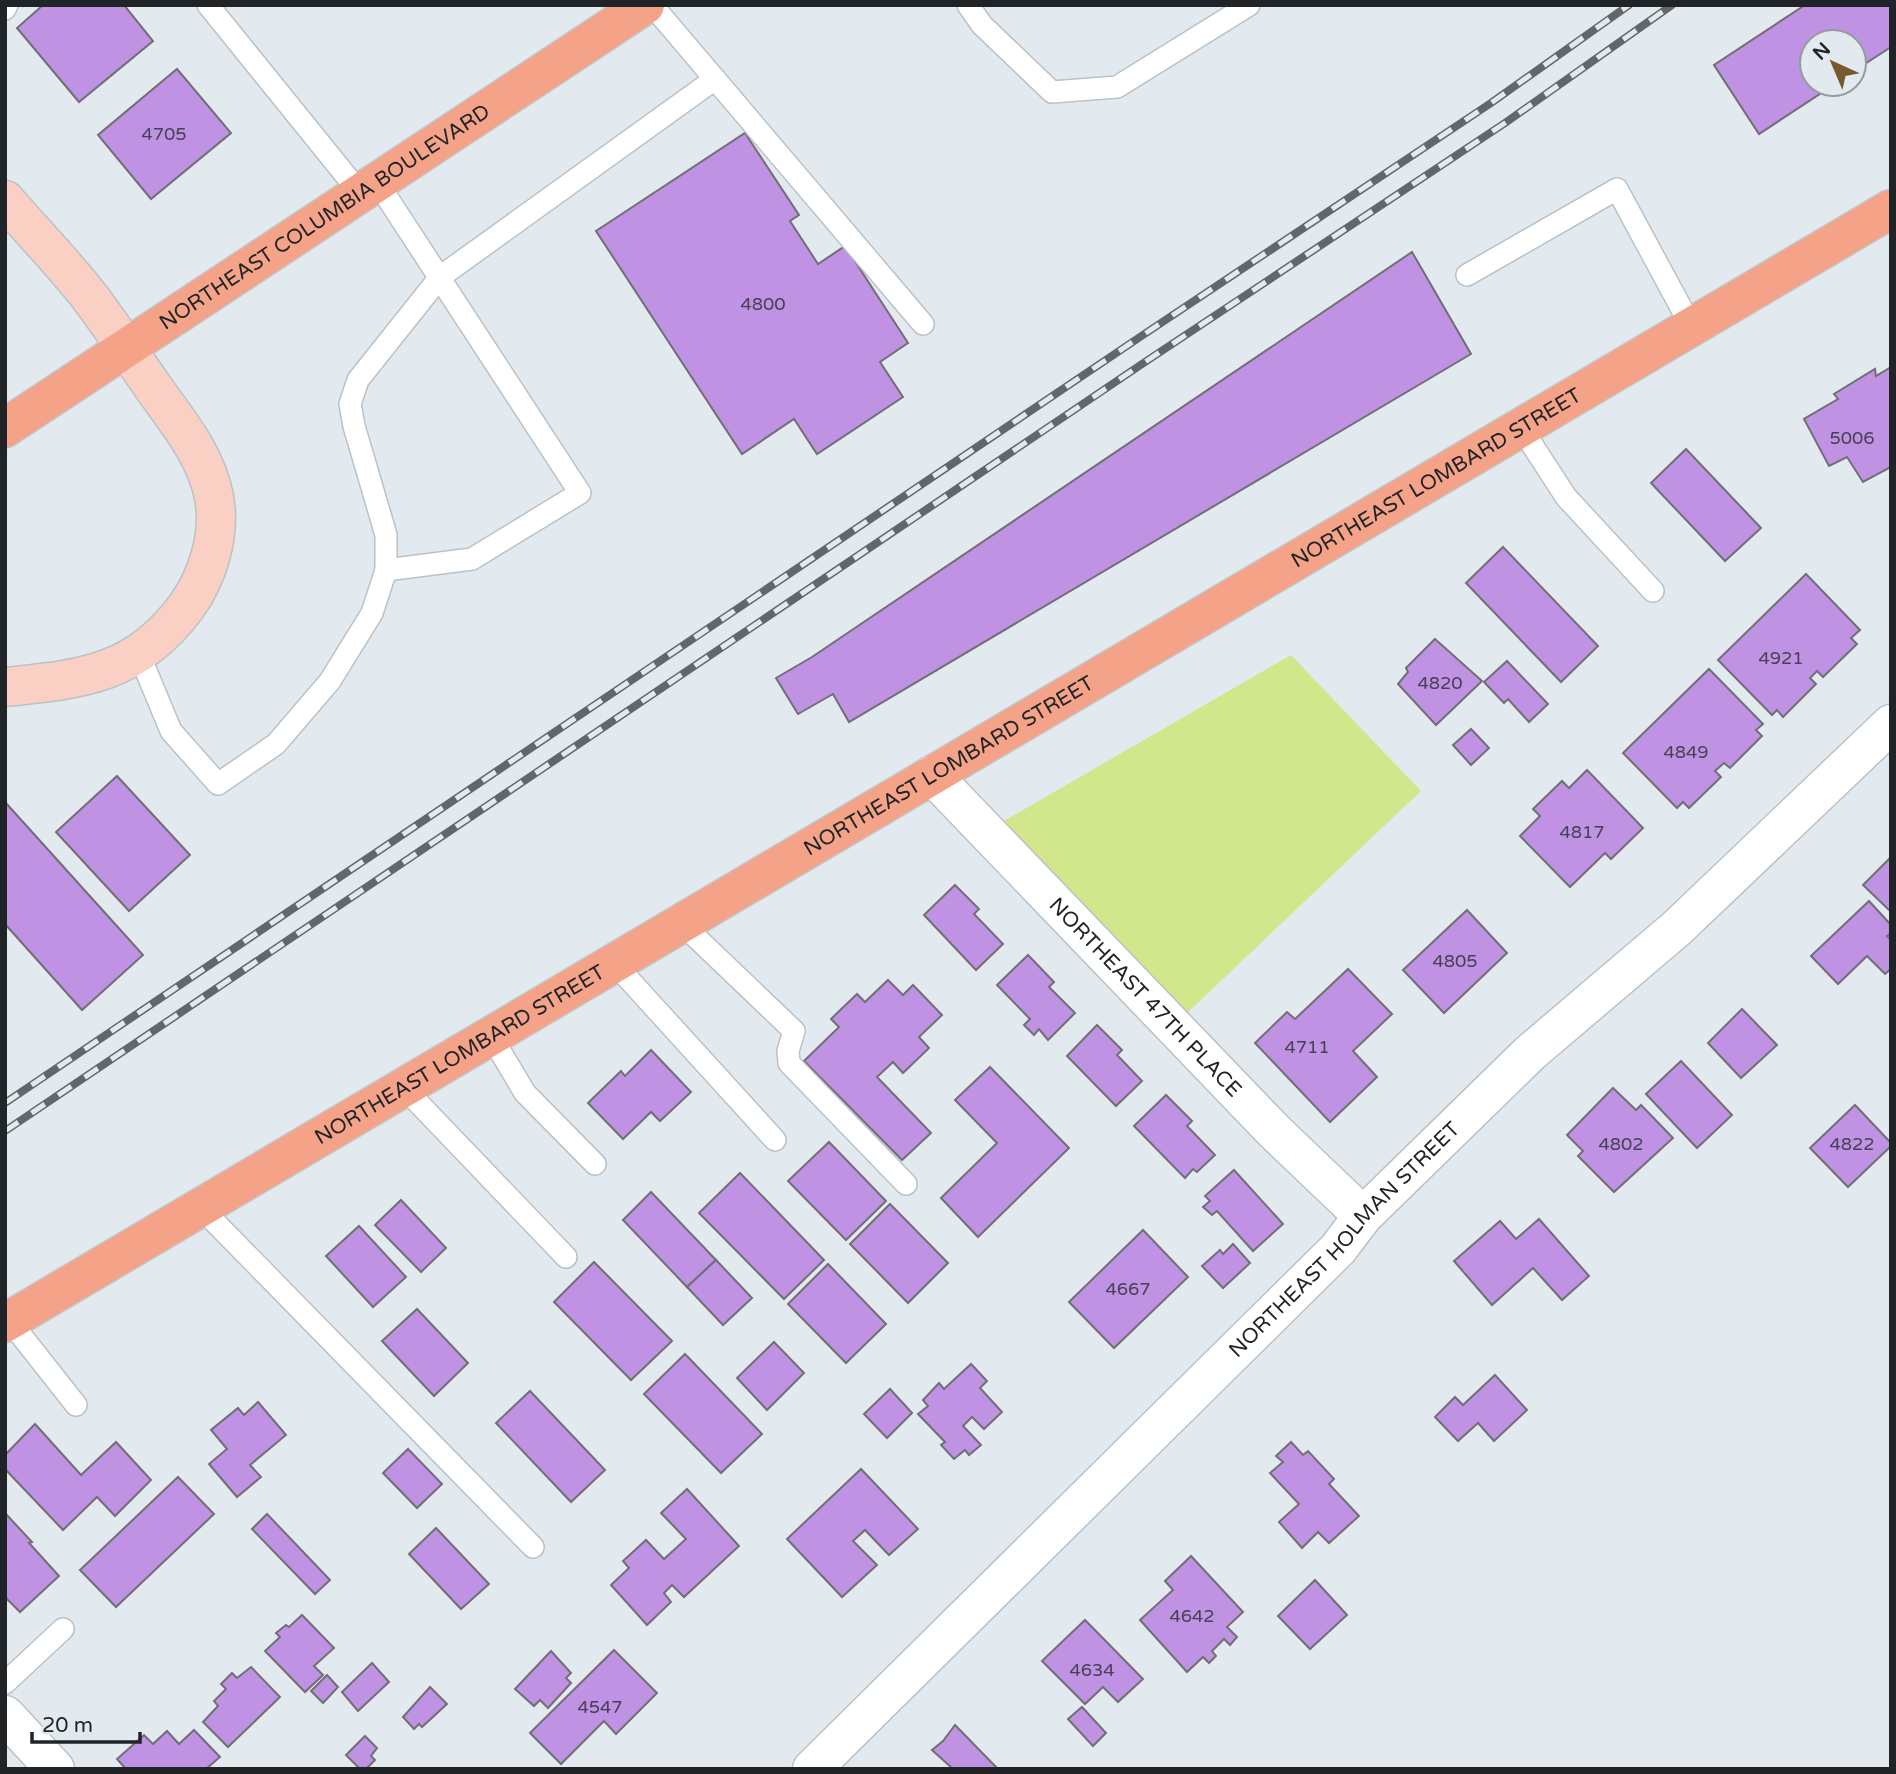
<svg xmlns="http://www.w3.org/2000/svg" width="1896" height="1774" viewBox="0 0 1896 1774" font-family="'Varela Round',sans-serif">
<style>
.green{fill:#d2e78c}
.building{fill:#bf92e3;stroke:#726e76;stroke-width:2}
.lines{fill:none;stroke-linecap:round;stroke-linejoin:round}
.lane-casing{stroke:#bac2c8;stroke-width:24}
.street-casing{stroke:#bac2c8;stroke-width:41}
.secondary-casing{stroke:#bac2c8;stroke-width:41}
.primary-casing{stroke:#c5c6c7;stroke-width:41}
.lane{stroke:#fff;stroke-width:21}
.street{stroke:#fff;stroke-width:38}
.secondary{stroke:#f9d0c3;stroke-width:38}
.primary{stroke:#f4a288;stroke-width:38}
.rail-casing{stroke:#62676a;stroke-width:8}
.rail{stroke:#e2eaf0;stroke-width:5;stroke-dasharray:16;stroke-linecap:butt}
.labels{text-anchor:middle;stroke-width:5;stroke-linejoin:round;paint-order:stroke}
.number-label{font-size:18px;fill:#484055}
.street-label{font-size:21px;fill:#212426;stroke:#e2eaf0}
</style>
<rect width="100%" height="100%" fill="#e2eaf0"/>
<path class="green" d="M1291,655L1421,791L1184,1016L997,825Z"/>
<g class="building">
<path d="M43,5H124L153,41L79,102L17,28Z"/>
<path d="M1805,5H1891V47L1854,71V42H1812V84H1835L1759,134L1714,65Z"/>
<path d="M177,69L231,133L151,199L98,135Z"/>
<path d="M745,133L799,215L790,221L818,264L845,246L908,343L880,362L903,397L817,454L794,419L742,454L596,231Z"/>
<path d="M1412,252L1471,354L849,722L833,694L798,714L776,678L812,657Z"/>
<path d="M1891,367V467L1863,482L1847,457L1829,466L1804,419L1838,399L1834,394L1875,369L1876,376Z"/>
<path d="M1686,449L1761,528L1725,561L1651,483Z"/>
<path d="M1503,547L1598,646L1561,682L1466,583Z"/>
<path d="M1806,574L1860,630L1851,638L1857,644L1823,677L1817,671L1810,678L1816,684L1783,717L1777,710L1772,715L1718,660Z"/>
<path d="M1435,639L1482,681L1436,725L1398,684L1408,672L1406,668Z"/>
<path d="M1507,661L1548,704L1529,722L1508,699L1504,703L1484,682Z"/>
<path d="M1709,669L1763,724L1756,730L1762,736L1730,768L1724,763L1715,771L1721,777L1689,808L1683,802L1677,808L1623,753Z"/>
<path d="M1471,729L1489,748L1471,765L1453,745Z"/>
<path d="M1587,770L1643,828L1611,859L1605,853L1570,887L1520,836L1540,816L1533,809L1562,781L1569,788Z"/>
<path d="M117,776L190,855L129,911L56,832Z"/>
<path d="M5,802L143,955L82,1010L5,924Z"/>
<path d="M1891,857V912L1863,885Z"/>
<path d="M955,885L979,909L974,914L1003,944L976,970L924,915Z"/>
<path d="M1869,901L1891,925V933L1887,936L1891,940V969L1885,974L1867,956L1838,984L1811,956Z"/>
<path d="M1467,910L1507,953L1444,1013L1403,970Z"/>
<path d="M1028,955L1054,982L1049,987L1075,1013L1048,1040L1039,1029L1034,1035L1024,1025L1030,1019L997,985Z"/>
<path d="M1348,969L1392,1014L1353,1051L1377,1077L1330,1122L1255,1043L1287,1012L1295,1019Z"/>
<path d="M888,980L903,995L913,985L942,1015L919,1037L929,1048L903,1073L893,1062L877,1077L931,1133L902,1160L804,1061L839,1027L831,1019L857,994L865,1002Z"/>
<path d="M1742,1009L1777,1045L1741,1078L1708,1043Z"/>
<path d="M1097,1025L1122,1050L1117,1055L1142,1081L1116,1106L1067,1056Z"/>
<path d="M651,1050L691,1092L660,1121L651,1112L623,1139L588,1103L621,1071L625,1076Z"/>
<path d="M1681,1061L1732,1115L1697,1148L1646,1094Z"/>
<path d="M990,1067L1069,1148L978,1237L941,1198L997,1143L955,1100Z"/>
<path d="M1613,1088L1636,1110L1641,1105L1673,1138L1614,1192L1578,1156L1583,1151L1567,1135Z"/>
<path d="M1166,1095L1192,1121L1187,1126L1215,1155L1197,1172L1193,1169L1185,1178L1134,1126Z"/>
<path d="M1855,1105L1891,1143V1146L1848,1187L1810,1148Z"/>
<path d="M829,1142L886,1201L846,1240L788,1181Z"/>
<path d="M1234,1170L1283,1224L1253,1251L1217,1211L1212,1215L1203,1207L1210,1201L1205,1196Z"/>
<path d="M740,1173L824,1260L784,1299L699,1213Z"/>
<path d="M651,1192L716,1260L687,1287L623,1220Z"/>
<path d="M401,1200L446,1248L421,1272L375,1225Z"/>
<path d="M890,1204L948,1263L908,1303L850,1244Z"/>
<path d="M1539,1219L1589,1276L1562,1300L1533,1268L1492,1305L1454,1261L1500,1221L1516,1239Z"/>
<path d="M359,1226L406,1277L373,1307L326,1256Z"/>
<path d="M1143,1230L1188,1277L1114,1348L1069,1302Z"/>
<path d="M1233,1244L1250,1263L1223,1288L1202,1266L1220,1250L1223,1254Z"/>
<path d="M716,1260L752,1298L723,1325L687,1287Z"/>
<path d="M594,1262L672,1341L631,1380L554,1302Z"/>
<path d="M828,1264L886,1324L846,1363L788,1304Z"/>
<path d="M417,1309L468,1363L434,1396L382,1341Z"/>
<path d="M774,1342L804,1373L767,1410L737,1378Z"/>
<path d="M685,1354L762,1434L721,1473L644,1394Z"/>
<path d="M971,1364L987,1381L980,1388L1002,1412L984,1429L972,1417L963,1426L981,1445L969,1455L965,1450L954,1459L941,1445L945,1442L918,1414L928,1406L923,1400L939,1383L944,1389Z"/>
<path d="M1495,1375L1527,1410L1494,1441L1478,1423L1458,1441L1435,1417L1455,1397L1463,1405Z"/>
<path d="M890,1389L912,1413L887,1438L864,1414Z"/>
<path d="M530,1391L605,1470L571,1502L496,1423Z"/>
<path d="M258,1402L286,1435L250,1465L261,1477L237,1497L209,1464L227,1449L211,1430L238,1408L244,1415Z"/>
<path d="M35,1424L81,1475L116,1442L151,1480L115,1516L97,1497L63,1530L5,1469V1455Z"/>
<path d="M1291,1442L1303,1455L1308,1451L1334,1479L1329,1484L1359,1516L1329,1543L1318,1532L1302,1548L1279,1522L1299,1504L1270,1473L1283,1462L1276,1456Z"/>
<path d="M408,1449L442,1484L417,1508L383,1473Z"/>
<path d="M861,1469L918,1529L889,1555L865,1530L853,1541L877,1565L842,1597L787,1539Z"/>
<path d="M178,1477L214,1514L116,1607L80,1570Z"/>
<path d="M687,1489L739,1546L684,1597L672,1585L664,1593L671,1602L647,1625L611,1585L629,1568L623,1561L646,1540L664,1559L686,1539L661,1513Z"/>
<path d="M5,1513L32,1542L29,1543L59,1576L20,1612L5,1597Z"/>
<path d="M267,1514L330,1580L315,1594L252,1529Z"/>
<path d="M436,1528L489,1584L461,1609L409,1554Z"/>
<path d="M1191,1556L1243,1612L1227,1627L1237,1637L1230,1645L1224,1639L1212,1651L1216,1656L1209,1663L1203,1657L1187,1672L1140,1620L1173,1590L1165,1581Z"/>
<path d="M1315,1580L1347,1615L1310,1649L1278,1616Z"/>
<path d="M302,1615L334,1648L314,1666L323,1675L305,1692L265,1651L280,1637L276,1633L286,1625L289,1627Z"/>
<path d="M1085,1620L1143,1679L1118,1702L1103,1687L1085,1704L1042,1661Z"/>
<path d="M614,1650L657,1693L616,1734L604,1721L561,1764L530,1733Z"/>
<path d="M551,1651L571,1673L566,1678L571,1683L548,1708L540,1700L534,1706L515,1689Z"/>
<path d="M372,1663L389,1682L358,1711L342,1692Z"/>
<path d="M251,1667L280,1697L228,1747L203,1722L218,1706L214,1701L226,1689L221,1684L232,1673L237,1678Z"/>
<path d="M327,1675L338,1687L323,1703L311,1691Z"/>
<path d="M430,1687L447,1704L422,1727L419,1724L414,1729L403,1717Z"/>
<path d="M1082,1707L1106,1733L1093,1746L1068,1719Z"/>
<path d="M955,1725L998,1769H953L932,1750L943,1741Z"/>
<path d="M194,1730L220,1757L206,1769H126L117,1759L144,1735L153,1744L167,1731L179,1744Z"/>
<path d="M365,1736L377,1748L371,1756L375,1760L366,1769H356L358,1767L346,1755Z"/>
</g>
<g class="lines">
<g class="lane-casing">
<g id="lane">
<path d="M208,5L360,193"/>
<path d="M652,5L923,324"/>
<path d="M968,5L982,25L1052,92L1117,87L1249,5"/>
<path d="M5,9L7,5"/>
<path d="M377,182L580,493L472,559L386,570"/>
<path d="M1467,275L1617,189L1691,326"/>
<path d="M1520,426L1566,497L1653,591"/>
<path d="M139,654L171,731L218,784L276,744L330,681L372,613L386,570V535L354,426L350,404L358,380L440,277L715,79"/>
<path d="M681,923L794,1031L788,1051L789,1063L906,1184"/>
<path d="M614,963L775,1140"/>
<path d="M491,1036L525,1093L595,1164"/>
<path d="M404,1088L566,1257"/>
<path d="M201,1208L533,1547"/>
<path d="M9,1320L76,1405"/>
<path d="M5,1683L63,1629"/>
</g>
</g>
<g class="street-casing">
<g id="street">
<path id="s1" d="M932,775L1274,1131L1363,1216"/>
<path d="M5,1715L55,1769"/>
<path id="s2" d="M812,1769L1338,1249L1363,1216L1530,1053L1677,928L1891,724"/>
</g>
</g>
<g class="secondary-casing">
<path id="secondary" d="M5,200C33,232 63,263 89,296C111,325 132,357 153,387C177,421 206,455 214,497C221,534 208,577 186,607C136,674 84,679 5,687"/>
</g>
<g class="primary-casing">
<g id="primary">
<path id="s3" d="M5,428L645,5"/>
<path id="s4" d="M5,1323L1891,209"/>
</g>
</g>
<use href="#lane" class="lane"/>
<use href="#street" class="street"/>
<use href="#secondary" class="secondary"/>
<use href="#primary" class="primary"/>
<g class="rail-casing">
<g id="rail">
<path d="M5,1103L1137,339L1491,103L1629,5"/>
<path d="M5,1131L1148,360L1505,123L1672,5"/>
</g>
</g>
<use href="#rail" class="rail"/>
</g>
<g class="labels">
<g class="number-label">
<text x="164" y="140">4705</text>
<text x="763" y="310">4800</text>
<text x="1852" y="444">5006</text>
<text x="1781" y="664">4921</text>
<text x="1440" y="689">4820</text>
<text x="1686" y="758">4849</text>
<text x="1582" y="838">4817</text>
<text x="1455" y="967">4805</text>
<text x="1307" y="1053">4711</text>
<text x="1621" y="1150">4802</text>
<text x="1852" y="1150">4822</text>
<text x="1128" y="1295">4667</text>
<text x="1192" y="1622">4642</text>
<text x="1092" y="1676">4634</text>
<text x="600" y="1713">4547</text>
</g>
<g class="street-label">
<text dy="7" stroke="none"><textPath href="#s3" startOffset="383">NORTHEAST COLUMBIA BOULEVARD</textPath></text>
<text dy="7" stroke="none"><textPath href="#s4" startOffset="1662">NORTHEAST LOMBARD STREET</textPath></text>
<text dy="7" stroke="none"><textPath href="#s4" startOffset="1096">NORTHEAST LOMBARD STREET</textPath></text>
<text dy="7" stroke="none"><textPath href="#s1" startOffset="308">NORTHEAST 47TH PLACE</textPath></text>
<text dy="7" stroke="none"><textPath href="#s4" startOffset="528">NORTHEAST LOMBARD STREET</textPath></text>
<text dy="7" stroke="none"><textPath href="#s2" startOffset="751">NORTHEAST HOLMAN STREET</textPath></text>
</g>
</g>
<rect width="1896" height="1774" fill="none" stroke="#212426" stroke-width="14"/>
<g transform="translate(1833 63) rotate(316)"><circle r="33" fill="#e2eaf0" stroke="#959b9f" stroke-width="2"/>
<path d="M0-5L12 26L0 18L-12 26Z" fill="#78592e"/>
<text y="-10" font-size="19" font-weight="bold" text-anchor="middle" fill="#212426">N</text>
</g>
<path d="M32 1732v10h108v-10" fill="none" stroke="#212426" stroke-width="3.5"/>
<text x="42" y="1732" font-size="21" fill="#212426" stroke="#e2eaf0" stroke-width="5" paint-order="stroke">20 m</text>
</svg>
